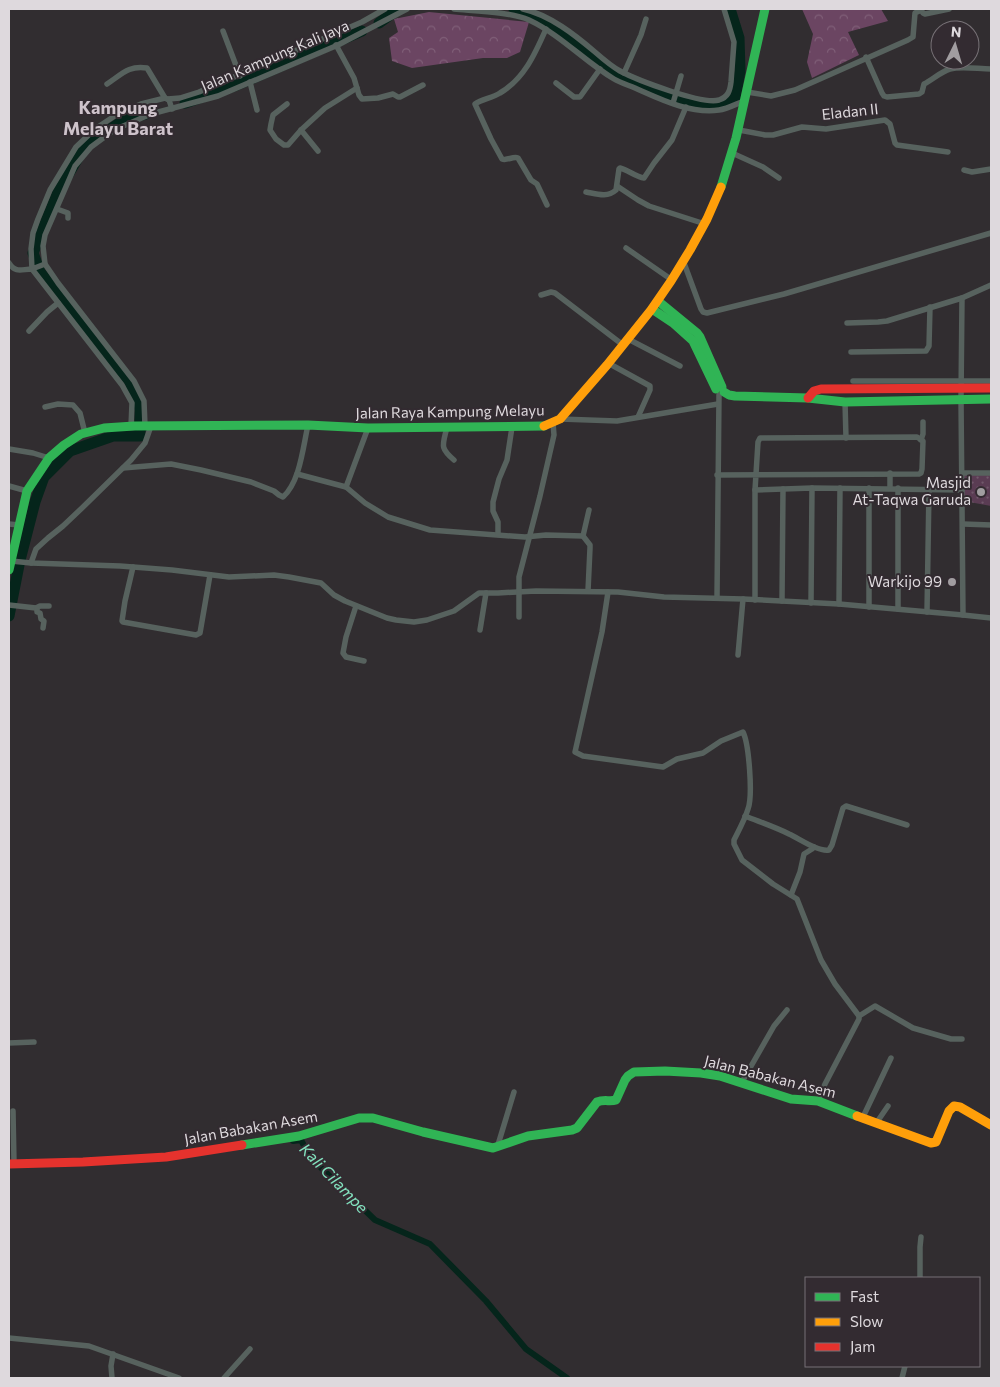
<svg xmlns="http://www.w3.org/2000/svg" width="1000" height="1387" viewBox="0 0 1000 1387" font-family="Commissioner,sans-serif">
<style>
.grass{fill:url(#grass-dots)}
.forest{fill:url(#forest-crowns)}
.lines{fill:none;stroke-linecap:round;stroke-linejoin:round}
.canal{stroke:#05251b;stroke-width:6}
.river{stroke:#05251b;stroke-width:11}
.street{stroke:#57625e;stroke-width:5.5}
.fast{stroke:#30b455;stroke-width:9}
.slow{stroke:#ff9f0a;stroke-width:9}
.jam{stroke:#e5322d;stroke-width:9}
.poi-dot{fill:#a19da0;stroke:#332b31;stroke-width:2}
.labels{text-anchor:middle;stroke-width:4;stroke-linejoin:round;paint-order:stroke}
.street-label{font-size:15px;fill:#ded9dd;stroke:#332b31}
.poi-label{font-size:15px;fill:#ded9dd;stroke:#332b31;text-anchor:end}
.water-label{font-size:16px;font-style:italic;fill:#83e3bf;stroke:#332b31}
.quarter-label{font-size:18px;font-weight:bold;fill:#cec3cb;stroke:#332b31}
</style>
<defs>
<pattern id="grass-dots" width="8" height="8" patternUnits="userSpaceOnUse" patternTransform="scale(1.25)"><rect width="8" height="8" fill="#5a3c53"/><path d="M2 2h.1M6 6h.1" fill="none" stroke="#71586b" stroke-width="1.8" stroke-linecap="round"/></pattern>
<pattern id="forest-crowns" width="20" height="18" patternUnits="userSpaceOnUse" patternTransform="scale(1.25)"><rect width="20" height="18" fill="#6b4562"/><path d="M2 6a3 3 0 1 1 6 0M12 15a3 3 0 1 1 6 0" fill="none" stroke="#805f78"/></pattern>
</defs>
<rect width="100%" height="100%" fill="#312d30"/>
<path class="grass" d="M964,475H991V506L964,501Z"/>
<g class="forest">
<path d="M802,9H881L888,21L848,32L859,55L812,78L807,62L813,34Z"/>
<path d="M429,12L529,22L520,52L507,58H483L412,68L392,61L389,38L398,32L394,19Z"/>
</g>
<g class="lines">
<path class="canal" d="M293,1141L301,1140L310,1157L375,1220L430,1244L486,1301L526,1349L567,1378"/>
<g class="river">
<path d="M514,9L538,18L577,42L612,71L648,88L690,104L725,105L735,98L740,71L739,38L730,9"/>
<path d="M379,23L398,9"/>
<path d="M185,103L237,85L362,31"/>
<path d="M9,616L20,560L35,502L44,477L70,451L113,436H140V409L130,382L40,272L33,253L58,192L85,146L124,120L153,112"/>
</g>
<g class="street">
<path d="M454,9C475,11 511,12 529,20C561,35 584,61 614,79C621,83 628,85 635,88C660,99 690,114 719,110C727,109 736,104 744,101"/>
<path d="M523,9C550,15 575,35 595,52C603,59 611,66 620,71C637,80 702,105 719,100C728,97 730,91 731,82L734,42L724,9"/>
<path d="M921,10L923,13L925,14L949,9"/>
<path d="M546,29C535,54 524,79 500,93C492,98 482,99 475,104L491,139L502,159C507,161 513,156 518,158L531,180L537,184L547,205"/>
<path d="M223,31L240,76"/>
<path d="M336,45L354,78L359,95L362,99L378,98L393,94L398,97H400L423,85"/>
<path d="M866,57L882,93L884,96L887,97L919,94L922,92L924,84C932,80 942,71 950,69C962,66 978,69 991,69"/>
<path d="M624,73L641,35L646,19"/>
<path d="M250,82L257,110"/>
<path d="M556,83L574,97H580L600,69"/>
<path d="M107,84C122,74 129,65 147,68L165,98L169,100L172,109"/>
<path d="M747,92L771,96L795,90L908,40L913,37L915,13L921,10V9"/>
<path d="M168,99L180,98L199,92L362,22L385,9"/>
<path d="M673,103L681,76"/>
<path d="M287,104L273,115L271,124L270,130L276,139L284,145H288L301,130L325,108L357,88"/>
<path d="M301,130L318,151"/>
<path d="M739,130L765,135H773L802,127L826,129L885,120L890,124L895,143L897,145L948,152"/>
<path d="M732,153L763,167L779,178"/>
<path d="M964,170L972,172L991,169"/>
<path d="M617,186L638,200L649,206L705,224"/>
<path d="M586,192C597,194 607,198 616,190L619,169L620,168C628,170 636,177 644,178L654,163L672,140L686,107"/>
<path d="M57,209L68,213V218"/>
<path d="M626,248L672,280"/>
<path d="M9,263C16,274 22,269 32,269L122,385L132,403L131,426"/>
<path d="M684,263L701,309L703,312L707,313L784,294L991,233"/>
<path d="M45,264L32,269L31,249L33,233L38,219L50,190L76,147L95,129L116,115L141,104L165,98"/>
<path d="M541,295L551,292L555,293L623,345"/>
<path d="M962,298L961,399L963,615"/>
<path d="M847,323L878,322L887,321L962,298L991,285"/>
<path d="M29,331L47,312L58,303"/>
<path d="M628,339L680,366"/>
<path d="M851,352L926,351L929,346L930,307"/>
<path d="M608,363L650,386V390L638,417"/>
<path d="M853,381H991"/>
<path d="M845,402L846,438"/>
<path d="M45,407L58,404L73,405L80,413L85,433"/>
<path d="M560,419L617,421L718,404"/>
<path d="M145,426L144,401L134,381L58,283L45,264L43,246L45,235L75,166L91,147L114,130L151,114L218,96L338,45L407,9"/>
<path d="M447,427C443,445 439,447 454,460"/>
<path d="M921,440L923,434V422"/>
<path d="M9,449L33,453L49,458"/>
<path d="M123,468L171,464L201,470L251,482L274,491L279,495L283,497C300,482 303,447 308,425"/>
<path d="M890,473V488"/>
<path d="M962,473H991"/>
<path d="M297,474L346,487L365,503L388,517L430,530L525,537L546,535L583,536L589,510"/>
<path d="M717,475L919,474L921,473L922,469L923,441L917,437L760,438L758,442L755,490V600"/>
<path d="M9,486L27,491"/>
<path d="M346,487L368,428"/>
<path d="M869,488V607"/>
<path d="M755,490L812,488L962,490"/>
<path d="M9,524L19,525"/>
<path d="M963,524L991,525"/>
<path d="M498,534V522L493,511V502L499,479L507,460L512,427"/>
<path d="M583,536L590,545V548L588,591"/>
<path d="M11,561L31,563L120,566L172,570L229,577L274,575L289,577L321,583L334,595L345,601L387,618L396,620L414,622L427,620L454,611L479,593H498L536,591L618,592L664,597L743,599L839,604L963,615L991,618"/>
<path d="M31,563L36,549L48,538L63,526L82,508L131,460L145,443L151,426"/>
<path d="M133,567L125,601L122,621L123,622L196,635L200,633L210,575"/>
<path d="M608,592L602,632L575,752L583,756L663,767L677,759L703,753L721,741L743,732C749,744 753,796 748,809C745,819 739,830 734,840V844L742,860L773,884L797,899L821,960L835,984L859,1016V1019L825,1084L818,1101"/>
<path d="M717,598L719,395"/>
<path d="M782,601L783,489"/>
<path d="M811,603L812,488"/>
<path d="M839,604L840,488"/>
<path d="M9,605L36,608L40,606H49"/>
<path d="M356,606L346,637L343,653L346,657L364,661"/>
<path d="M37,608V612L40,613L41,619L44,621L43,628"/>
<path d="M898,609V488"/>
<path d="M927,612L929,489"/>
<path d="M519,617V577L540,496L554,435L553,423"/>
<path d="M480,630L486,593"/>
<path d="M738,655L743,599"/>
<path d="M745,816C760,822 775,827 789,834C800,839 818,852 829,850L832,845L843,808L846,806L907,825"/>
<path d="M791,895L800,872L804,854L812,849L814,847"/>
<path d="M859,1016L875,1006L913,1028L951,1039H962"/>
<path d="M9,1043L34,1042"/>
<path d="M742,1082L774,1026L787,1010"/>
<path d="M13,1111L14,1163"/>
<path d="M863,1117L891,1058"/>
<path d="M877,1122L888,1106"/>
<path d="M497,1148L514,1092"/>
<path d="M920,1278V1247L921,1237"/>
<path d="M9,1338L89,1346L179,1378"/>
<path d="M112,1378L111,1366L113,1354"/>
<path d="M224,1378L250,1349"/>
<path d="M902,1378L905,1366"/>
</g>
<g class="fast">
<path d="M721,187L736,138L765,9"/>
<path d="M658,301L697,333L700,337L722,387"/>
<path d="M652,309L673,323L693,341L716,389"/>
<path d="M724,392L729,395L735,396L808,398L845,402L991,399"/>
<path d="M9,570L27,491L49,458L64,445L81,434L104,428L134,426L308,425L368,428L544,426"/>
<path d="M242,1145L299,1136L359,1118H373L423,1132L493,1148L496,1147L528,1136L572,1130L577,1128L597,1102C604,1099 610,1102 616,1100L625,1080L628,1076L634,1072L665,1071L701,1073L720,1076L791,1099L818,1101L857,1116"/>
</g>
<g class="slow">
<path d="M544,426L560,419L607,365L651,310L671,281L690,250L707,219L721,187"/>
<path d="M857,1116L931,1143L936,1142L949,1111L954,1106L960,1107L991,1125"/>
</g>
<g class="jam">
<path d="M808,398L814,391L821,389L991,388"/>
<path d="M9,1164L83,1162L166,1157L242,1145"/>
</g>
</g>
<g class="poi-dot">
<circle cx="981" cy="492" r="5"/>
<circle cx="952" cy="582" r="5"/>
</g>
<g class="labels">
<g class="street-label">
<text transform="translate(275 56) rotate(-23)" y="5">Jalan Kampung Kali Jaya</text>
<text transform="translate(850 112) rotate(-6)" y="5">Eladan II</text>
<text transform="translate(450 412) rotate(-1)" y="5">Jalan Raya Kampung Melayu</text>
<text transform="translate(770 1077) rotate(14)" y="5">Jalan Babakan Asem</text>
<text transform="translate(251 1128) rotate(-10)" y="5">Jalan Babakan Asem</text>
</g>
<g class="poi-label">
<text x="971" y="488">Masjid<tspan x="971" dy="17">At-Taqwa Garuda</tspan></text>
<text x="942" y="587">Warkijo 99</text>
</g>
<g class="water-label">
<text transform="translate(334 1178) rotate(46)" y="6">Kali Cilampe</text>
</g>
<g class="quarter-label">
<text x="118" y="114">Kampung<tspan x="118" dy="21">Melayu Barat</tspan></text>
</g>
</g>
<rect width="1000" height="1387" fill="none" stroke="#ded9dd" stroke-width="20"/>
<rect x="805" y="1277" width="175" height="90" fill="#332b31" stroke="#777176"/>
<rect x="815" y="1293" width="25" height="8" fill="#30b455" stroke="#777176"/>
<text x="850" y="1302" font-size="15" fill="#ded9dd">Fast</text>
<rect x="815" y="1318" width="25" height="8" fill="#ff9f0a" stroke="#777176"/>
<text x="850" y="1327" font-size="15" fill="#ded9dd">Slow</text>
<rect x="815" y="1343" width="25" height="8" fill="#e5322d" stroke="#777176"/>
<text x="850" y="1352" font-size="15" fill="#ded9dd">Jam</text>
<g transform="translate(955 45) rotate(5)"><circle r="24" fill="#332b31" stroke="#777176"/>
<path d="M0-4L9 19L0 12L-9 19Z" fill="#a19da0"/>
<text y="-8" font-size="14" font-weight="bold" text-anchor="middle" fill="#ded9dd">N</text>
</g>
</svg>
